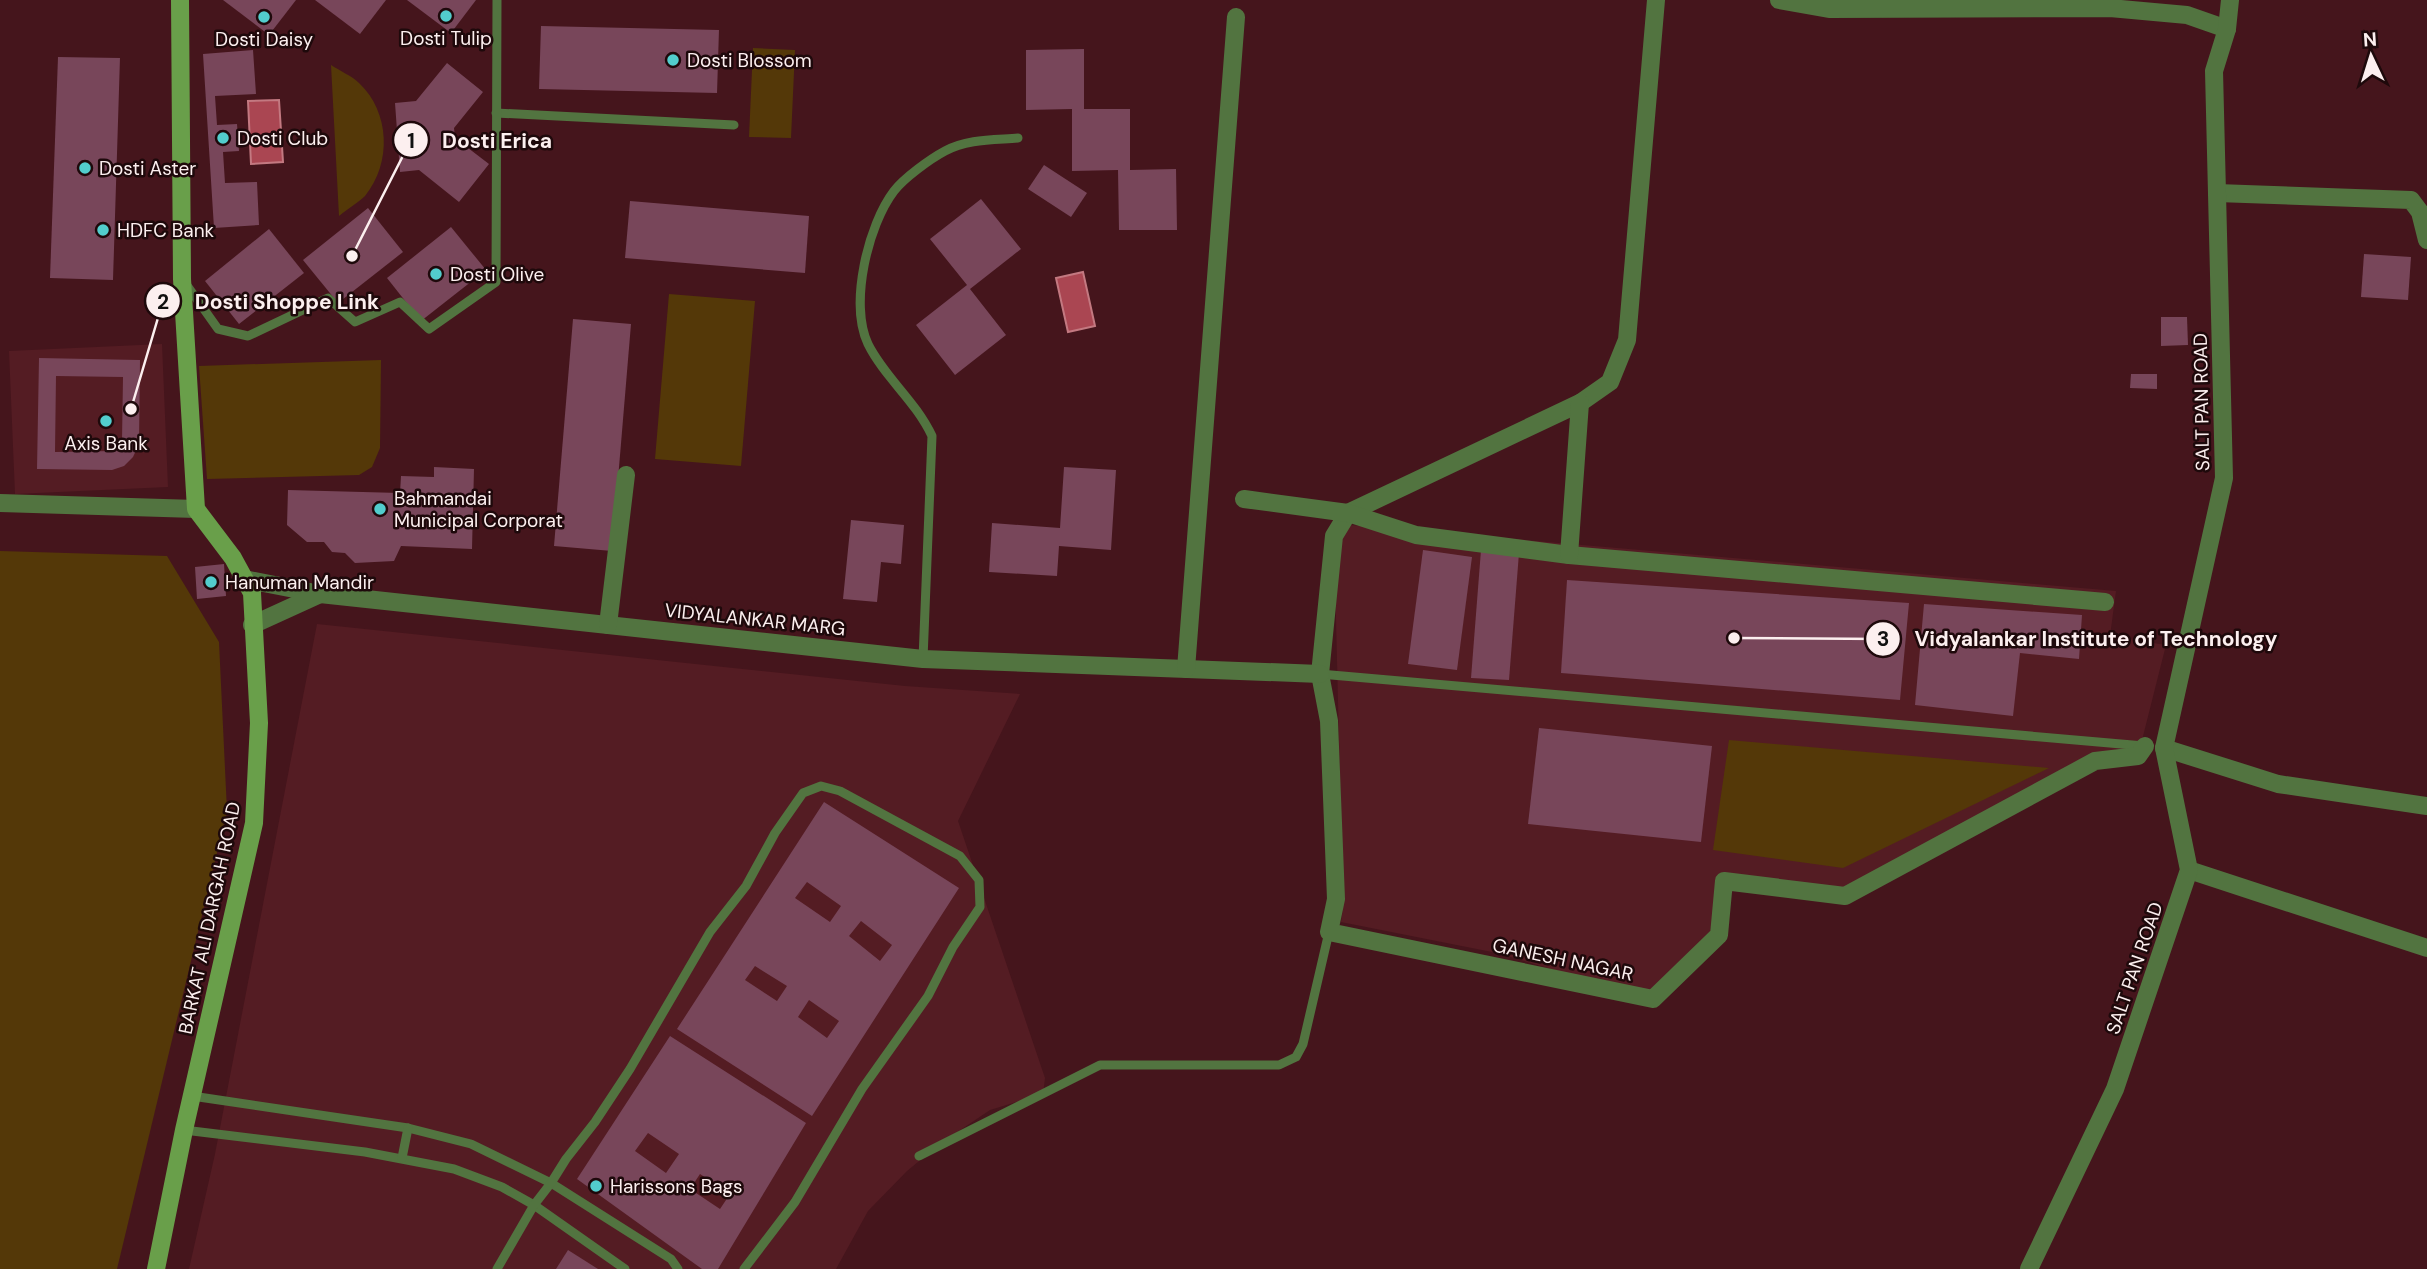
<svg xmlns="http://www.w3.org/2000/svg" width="2427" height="1269" viewBox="0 0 2427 1269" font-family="'DM Sans',sans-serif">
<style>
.built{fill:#541c23}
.green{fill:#543808}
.water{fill:#aa4652;stroke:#c37981;stroke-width:2}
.building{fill:#78465a;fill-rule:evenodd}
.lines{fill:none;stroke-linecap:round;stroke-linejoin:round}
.service{stroke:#527440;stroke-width:9}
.minor{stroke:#527440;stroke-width:18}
.secondary{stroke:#699f4a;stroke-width:18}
.poi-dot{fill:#52cdcd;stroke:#1e090b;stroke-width:2.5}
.labels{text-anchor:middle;stroke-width:5;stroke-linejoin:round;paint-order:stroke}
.poi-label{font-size:19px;fill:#fcefef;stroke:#1e090b;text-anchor:start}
.street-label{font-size:19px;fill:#fcefef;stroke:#1e090b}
.leader{fill:none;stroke:#fcefef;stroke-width:2.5}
.callout-dot{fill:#fcefef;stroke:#1e090b;stroke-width:2.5}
.mark-label{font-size:21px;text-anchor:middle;font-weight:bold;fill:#111}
.callout-label{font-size:21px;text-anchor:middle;font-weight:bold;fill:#fcefef;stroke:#1e090b;stroke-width:5;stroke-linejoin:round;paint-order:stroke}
</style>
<rect width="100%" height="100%" fill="#45151c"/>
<g class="built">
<path d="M162,344L168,487L15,494L9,351Z"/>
<path d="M1339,524L2116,591L2110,636L2166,645L2138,756L2095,761L1845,896L1724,881L1719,935L1653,999L1497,953L1341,922L1343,908L1334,536Z"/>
<path d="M317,624L905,686L1020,694L958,821L1045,1078L1043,1094L990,1110L941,1143L907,1171L868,1211L836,1269H189L215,1154Z"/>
</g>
<g class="green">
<path d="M753,48L795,50L791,138L749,137Z"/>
<path d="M331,65C340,71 352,76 359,83C390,112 392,163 365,196C358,203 347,209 339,216Z"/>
<path d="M669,294L755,301L741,466L655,459Z"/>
<path d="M381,360L380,448L372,467L359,475L207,479L199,366Z"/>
<path d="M0,551L167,556L219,642L227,811L117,1269H0Z"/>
<path d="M1729,740L2049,768L1843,868L1713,850Z"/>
</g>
<g class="water">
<path d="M279,100L283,162L251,164L248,101Z"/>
<path d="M1083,272L1095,326L1068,332L1056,278Z"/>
</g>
<g class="building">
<path d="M223,0H296L269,35Z"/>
<path d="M315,0H386L360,34Z"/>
<path d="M407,0H476L451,33Z"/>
<path d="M541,26L719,30L717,93L539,89Z"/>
<path d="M1084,49V109H1130V170L1176,169L1177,230H1119L1118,170L1072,171V109L1026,110V50Z"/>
<path d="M253,50L256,94L215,96L217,125L237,124L239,151L223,152L225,183L257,182L259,225L214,228L203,54Z"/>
<path d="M58,57L120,58L113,280L50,278Z"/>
<path d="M447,63L483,92L454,128L455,138L489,164L459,202L419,170L400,172L395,103L416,101Z"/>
<path d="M1044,165L1087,193L1071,217L1028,189Z"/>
<path d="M981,199L1021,249L970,289L1006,335L955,375L916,325L967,285L930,239Z"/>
<path d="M630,201L809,216L805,273L625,258Z"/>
<path d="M368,208L403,252L338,303L303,260Z"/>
<path d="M451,227L486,270L421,321L387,278Z"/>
<path d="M269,229L304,273L239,324L205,281Z"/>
<path d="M2364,254L2411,257L2408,300L2361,297Z"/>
<path d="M2161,317H2187L2188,345L2161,346Z"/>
<path d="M573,319L631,324L612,551L554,546Z"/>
<path d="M39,358L140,360L139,444L133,457L124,466L112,470L37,469ZM56,376L123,377L122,440L115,451L55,452Z"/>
<path d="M2131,374H2157V389L2130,388Z"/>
<path d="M434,467L474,469L472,549L401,546L394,561L355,563L345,553L332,552L324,542H307L287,525L288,490L400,493L401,476L434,477Z"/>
<path d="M1064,467L1116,470L1111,550L1059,546L1057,576L989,572L992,523L1060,528Z"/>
<path d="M851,520L904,525L901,564L881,562L877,602L843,599Z"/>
<path d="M1423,550L1472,557L1457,670L1408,664Z"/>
<path d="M1481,550L1519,553L1509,680L1471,678Z"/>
<path d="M224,564L226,596L197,599L195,567Z"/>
<path d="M1567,580L1909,603L1900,700L1561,673Z"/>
<path d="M1924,604L2082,615L2079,659L2020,653L2013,716L1915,705Z"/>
<path d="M1539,728L1712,746L1701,842L1528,824Z"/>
<path d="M824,802L959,888L812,1116L677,1029ZM807,882L841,906L830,922L795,898ZM861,921L892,945L880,961L849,936ZM755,966L787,986L777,1001L745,980ZM809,1000L839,1021L827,1038L798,1017Z"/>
<path d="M670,1036L806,1123L718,1269H702L577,1179ZM648,1133L679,1154L666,1173L635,1151ZM700,1174L730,1194L720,1209L690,1189Z"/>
<path d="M568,1250L598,1269H556Z"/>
</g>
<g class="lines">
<g class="service">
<path d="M496,113L734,125"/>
<path d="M186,284L218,329L248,336L328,298L355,322L400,302L429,329L496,282L497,0"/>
<path d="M923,659L932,436C915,400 885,378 868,344C849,304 868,225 894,191C904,178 930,159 945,151C967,139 993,140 1018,138"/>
<path d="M1320,674L2144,746"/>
<path d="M192,1096L408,1128L471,1144L551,1183L671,1259L678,1269"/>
<path d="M184,1130L365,1152L454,1169L502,1187L534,1205L625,1269"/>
<path d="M919,1156L1100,1065H1279L1296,1057L1303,1044L1329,932"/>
<path d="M402,1158L408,1128"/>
<path d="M497,1269L534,1205L551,1183L566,1159L595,1122L630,1069L710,932L746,886L775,833L803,793L821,786L840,791L960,856L979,880L980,907L953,947L928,996L862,1089L795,1202L744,1269"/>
</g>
<g class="minor">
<path d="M1656,0L1627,340L1610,382L1580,403L1348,513L1334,536L1320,674L1329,721L1336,899L1329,932L1653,999L1719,935L1724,881L1845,896L2095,761L2138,756L2145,746"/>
<path d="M1779,0L1829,9L2110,8L2187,15L2227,29"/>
<path d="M2217,193L2411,200L2420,212L2427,240"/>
<path d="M1244,499L1348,513L1416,535L1569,555L2105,602"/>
<path d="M0,503L196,509"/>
<path d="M1569,555L1580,403"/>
<path d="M244,579L320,594L923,659L1320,674"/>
<path d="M252,625L320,594"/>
<path d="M608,625L626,475"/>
<path d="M1186,669L1236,17"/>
<path d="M2164,748L2278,784L2427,806"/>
<path d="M2189,870L2427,948"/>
<path d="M2029,1269L2115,1089L2189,870L2164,748L2224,478L2214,71L2227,29L2230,0"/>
</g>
<path class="secondary" d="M156,1269L184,1130L254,823L259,723L252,593L233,558L196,509L182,279L180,0"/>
</g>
<g class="poi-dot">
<circle cx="446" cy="16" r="7"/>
<circle cx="264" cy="17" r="7"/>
<circle cx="673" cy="60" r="7"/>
<circle cx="223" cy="138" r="7"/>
<circle cx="85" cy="168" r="7"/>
<circle cx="103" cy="230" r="7"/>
<circle cx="436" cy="274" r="7"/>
<circle cx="106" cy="421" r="7"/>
<circle cx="380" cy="509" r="7"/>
<circle cx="211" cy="582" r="7"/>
<circle cx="596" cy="1186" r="7"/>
</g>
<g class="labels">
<g class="poi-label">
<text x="446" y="45" text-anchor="middle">Dosti Tulip</text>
<text x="264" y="46" text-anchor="middle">Dosti Daisy</text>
<text x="687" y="67">Dosti Blossom</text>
<text x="237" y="145">Dosti Club</text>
<text x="99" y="175">Dosti Aster</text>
<text x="117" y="237">HDFC Bank</text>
<text x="450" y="281">Dosti Olive</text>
<text x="106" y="450" text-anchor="middle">Axis Bank</text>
<text x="394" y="505">Bahmandai<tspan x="394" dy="22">Municipal Corporat</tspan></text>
<text x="225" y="589">Hanuman Mandir</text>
<text x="610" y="1193">Harissons Bags</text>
</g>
<g class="street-label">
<text transform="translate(2201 402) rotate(-91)" y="7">SALT PAN ROAD</text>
<text transform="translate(755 619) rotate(6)" y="7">VIDYALANKAR MARG</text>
<text transform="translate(209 918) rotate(-78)" y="7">BARKAT ALI DARGAH ROAD</text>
<text transform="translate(1563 959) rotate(12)" y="7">GANESH NAGAR</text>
<text transform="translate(2134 968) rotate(-71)" y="7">SALT PAN ROAD</text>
</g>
</g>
<path class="leader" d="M352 256L411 140M131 409L163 301M1734 638L1883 639"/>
<g class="callout-dot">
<circle cx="352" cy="256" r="7"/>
<circle cx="131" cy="409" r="7"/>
<circle cx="1734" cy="638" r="7"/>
<circle cx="411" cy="140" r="18"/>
<circle cx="163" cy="301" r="18"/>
<circle cx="1883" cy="639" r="18"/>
</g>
<g class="mark-label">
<text x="411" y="148">1</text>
<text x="163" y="309">2</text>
<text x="1883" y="646">3</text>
</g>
<g class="callout-label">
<text x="497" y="148">Dosti Erica</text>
<text x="287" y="309">Dosti Shoppe Link</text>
<text x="2096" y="646">Vidyalankar Institute of Technology</text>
</g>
<g transform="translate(2371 56) rotate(356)" stroke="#1e090b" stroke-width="5" paint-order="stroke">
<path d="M0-5L12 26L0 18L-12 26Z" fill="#fcefef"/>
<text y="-10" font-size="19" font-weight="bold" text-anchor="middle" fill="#fcefef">N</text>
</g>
</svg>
